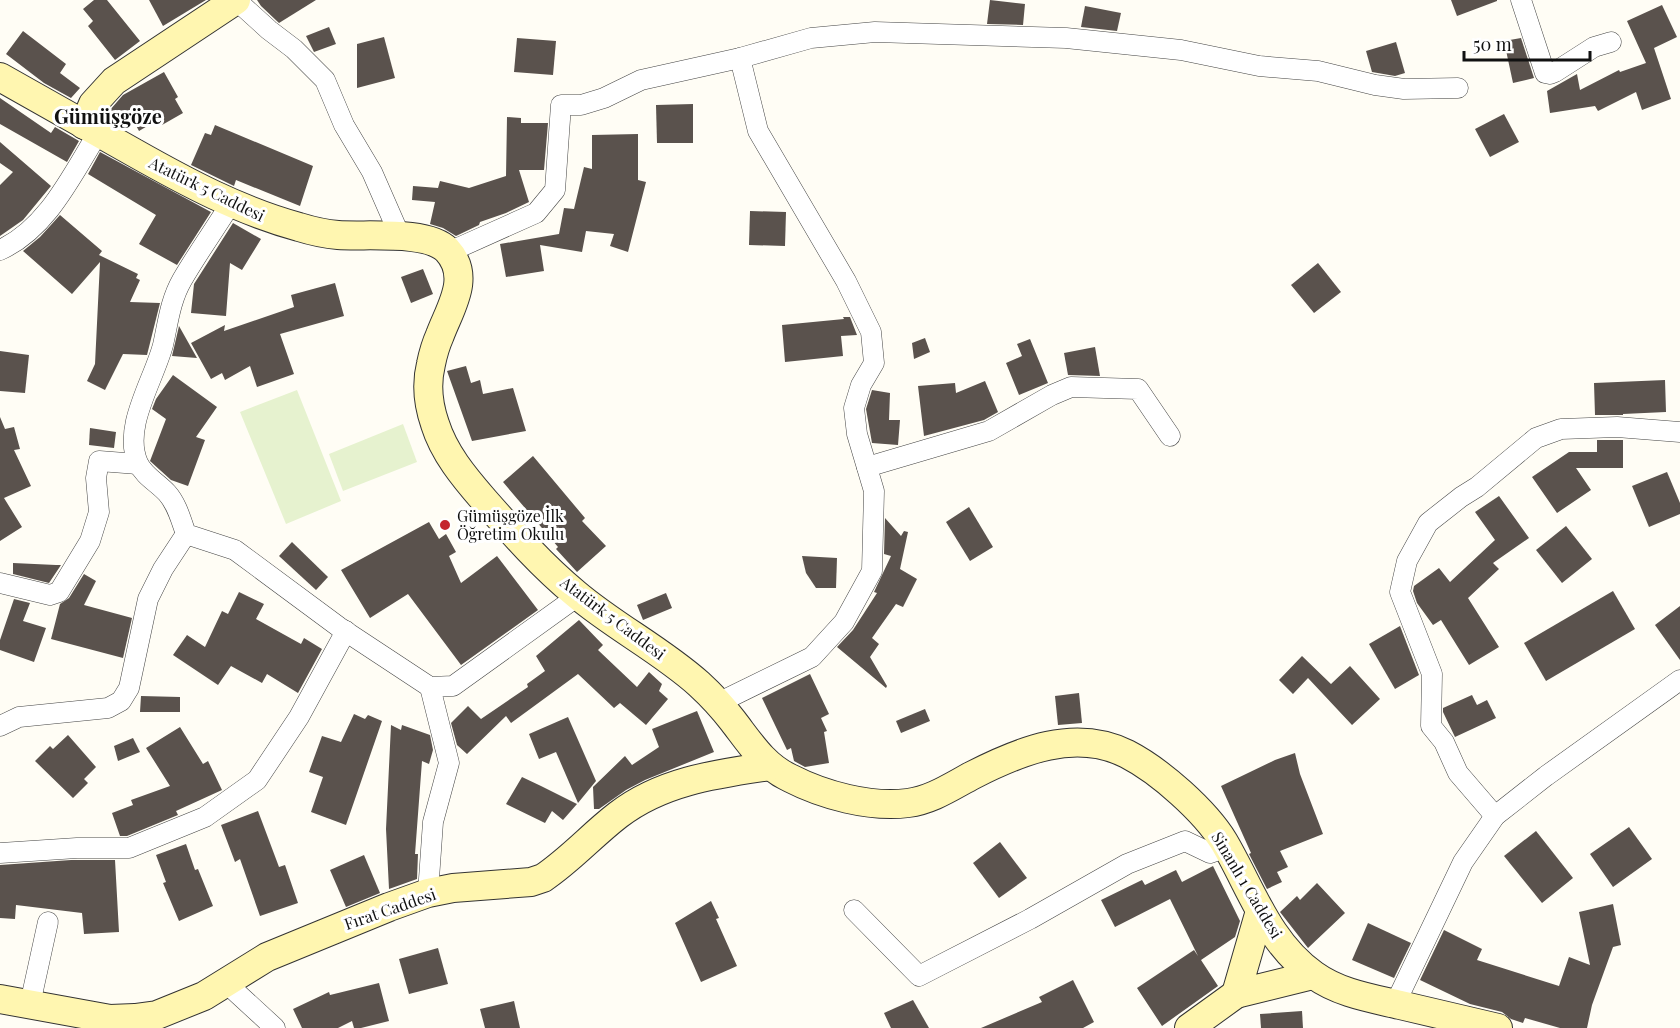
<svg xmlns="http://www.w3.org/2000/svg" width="1680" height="1028" viewBox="0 0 1680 1028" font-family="'Playfair Display',serif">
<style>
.pitch{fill:#e6f2cf}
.building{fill:#5a524d}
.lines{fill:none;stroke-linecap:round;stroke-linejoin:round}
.street-casing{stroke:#444;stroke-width:21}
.secondary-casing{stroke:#333;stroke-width:30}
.street{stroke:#fff;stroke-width:20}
.secondary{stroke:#fff6b0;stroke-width:28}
.poi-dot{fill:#c4262e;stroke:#fff;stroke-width:2}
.labels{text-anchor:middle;stroke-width:6;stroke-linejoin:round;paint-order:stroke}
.street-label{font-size:16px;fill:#111;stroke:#fff}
.poi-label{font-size:16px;fill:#111;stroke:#fff;text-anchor:start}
.quarter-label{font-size:20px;font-weight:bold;fill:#111;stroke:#fff}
</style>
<rect width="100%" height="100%" fill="#fffdf5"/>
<g class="pitch">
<path d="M297,390L341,501L286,524L240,412Z"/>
<path d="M403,424L417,462L343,491L329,454Z"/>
</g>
<g class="building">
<path d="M94,0H107L140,41L115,60L88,26L93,21L83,9Z"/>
<path d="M149,0H206L163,26Z"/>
<path d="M257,0H316L279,23L261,6Z"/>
<path d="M990,0L1025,4L1023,25L987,24Z"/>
<path d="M1451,0H1497V1L1457,16Z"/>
<path d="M1662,5L1677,37L1654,48L1671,99L1642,110L1636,92L1598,111L1595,106L1550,113L1547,91L1577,74L1580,90L1619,70L1620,72L1646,63L1627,21Z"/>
<path d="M1085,6L1121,13L1117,31L1081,27Z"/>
<path d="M329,27L336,44L314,52L306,36Z"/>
<path d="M23,31L66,64L60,73L80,88L71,98L44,83L6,54Z"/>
<path d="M384,37L395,78L357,88V44Z"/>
<path d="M517,38L556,41L553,75L514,72Z"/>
<path d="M1521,38L1534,78L1513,83L1504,41Z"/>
<path d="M1396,42L1405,73L1395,76L1372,72L1366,51Z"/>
<path d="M164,72L178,97L175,99L183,113L162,125L159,119L139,131L131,116L118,124L110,110L123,95Z"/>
<path d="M0,98L51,133L55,127L79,141L67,162L0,124Z"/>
<path d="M693,104V143H657L656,105Z"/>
<path d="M1504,114L1519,142L1490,157L1475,129Z"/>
<path d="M507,117L521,118V123H548L544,170H519L529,202L506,213L480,222L479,225L456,236L443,228L430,224L435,202L412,200L413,186L438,188L440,181L469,188L506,176Z"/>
<path d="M215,125L313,166L300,206L236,180L234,186L191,165L205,133L211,135Z"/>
<path d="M638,134V180L646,182L628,252L610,246L614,234L586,231L582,252L540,245L544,271L506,277L500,244L559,234L564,208L574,209L584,167L592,169V135Z"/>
<path d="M0,142L51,186L23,220L0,236V185L13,172L0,163Z"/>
<path d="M100,152L211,212L177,265L139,244L156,215L88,174Z"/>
<path d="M750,211L786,212L785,246L749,245Z"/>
<path d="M60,215L102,251L99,255L138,274L136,278L140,280L130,302L160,303L147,355L123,354L105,390L87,381L95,364L100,262L72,294L23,251L40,237Z"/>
<path d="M233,223L261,239L242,270L230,263L226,316L191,313L194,284Z"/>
<path d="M1318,263L1341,292L1314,313L1291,285Z"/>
<path d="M423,269L433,294L411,303L401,277Z"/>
<path d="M335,283L344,316L280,334L294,374L257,387L250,366L225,380L222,373L211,379L191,343L225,325L224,331L294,307L291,295Z"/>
<path d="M843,317H850L857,335L841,336L843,356L785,362L782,325L844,319Z"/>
<path d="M179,326L197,358L172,356Z"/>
<path d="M925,338L930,352L914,359L912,343Z"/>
<path d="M1030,339L1048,383L1019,395L1006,363L1022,356L1017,344Z"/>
<path d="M1095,347L1100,376L1068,375L1064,353Z"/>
<path d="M0,351L29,355L25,393L0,391Z"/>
<path d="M466,366L471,383L480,380L483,394L513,388L526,431L472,441L447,371Z"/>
<path d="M173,375L217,407L196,437L205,440L188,486L171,480L150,461L166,419L152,409L156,399Z"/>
<path d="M1665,380L1666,412L1623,414V415H1595L1594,383Z"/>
<path d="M985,381L998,412L984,420L924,436L918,386L955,383L956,393Z"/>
<path d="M872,390L890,393L889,420H900L898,445L872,443L866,409Z"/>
<path d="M0,417L5,429L14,427L20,449L14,450L31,486L4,498L22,527L0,541Z"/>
<path d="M90,428L116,432L114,448L89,445Z"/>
<path d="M1597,440H1623V468H1576L1591,490L1557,513L1532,477L1569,452H1597Z"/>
<path d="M533,456L585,518L582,521L606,546L577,572L556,549L558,547L503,482Z"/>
<path d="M1667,472L1680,503V514L1649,527L1632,486Z"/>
<path d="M1499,496L1529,538L1493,563L1499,569L1468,598L1499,647L1469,665L1441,620L1433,625L1417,603L1413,591L1414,586L1439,568L1450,582L1495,540L1475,512Z"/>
<path d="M969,507L993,547L970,561L946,522Z"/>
<path d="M885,518L901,536L904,531L908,532L900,569L917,579L903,607L896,604L872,638L879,644L870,657L887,686L886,688L837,647L853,630L877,593L874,592L891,556L884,554Z"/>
<path d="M429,522L439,539L446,534L456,552L449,556L461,583L497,556L538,610L461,665L408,594L370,618L341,570Z"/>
<path d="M1566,526L1592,559L1562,583L1536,550Z"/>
<path d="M292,542L328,577L316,590L279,556Z"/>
<path d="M802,556L837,558L836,588H816L806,573Z"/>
<path d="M13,563L56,565H61L49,583L13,574Z"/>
<path d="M84,574L96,581L84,605L132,618L123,658L51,639L60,604L69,598Z"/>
<path d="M1613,591L1635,629L1546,681L1524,643Z"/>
<path d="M239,592L264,604L256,619L301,644L304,638L322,649L298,693L267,674L262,683L231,666L218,685L173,655L187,635L205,647L222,611L228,614Z"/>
<path d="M666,593L672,608L643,620L637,605Z"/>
<path d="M14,599L30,603L23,621L46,628L34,662L0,650V640Z"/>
<path d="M1680,606V660L1655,625Z"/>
<path d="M579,620L603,645L598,650L637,687L649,672L662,684L659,691L668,699L646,725L620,703L614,708L578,674L511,723L506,716L467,754L457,745L451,723L468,706L481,719L528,687L527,684L545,671L536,656Z"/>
<path d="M1400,626L1419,675L1395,689L1369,644Z"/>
<path d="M1302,656L1331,684L1350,666L1380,699L1352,725L1308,678L1293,694L1279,680Z"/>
<path d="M810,674L829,714L821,718L827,731L824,732L829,763L805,767L794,761L791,748L787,750L762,698Z"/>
<path d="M1079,693L1082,723L1058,725L1055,696Z"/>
<path d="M1472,695L1477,705L1487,700L1496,718L1455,737L1443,712V708Z"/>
<path d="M141,696L180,697V712H140Z"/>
<path d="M925,709L930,721L901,733L896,721Z"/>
<path d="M697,711L714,752L645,780L626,790L599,809H594L593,787L625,756L632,765L659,747L652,729Z"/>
<path d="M354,714L365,719L368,715L382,721L346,825L311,812L323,777L309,772L322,736L341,742Z"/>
<path d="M568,717L596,781L578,803L556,752L539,759L529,734Z"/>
<path d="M391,725L401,730L402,725L430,735L433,750L429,764L422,761L415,854H418L417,879L389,889L386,829Z"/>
<path d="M180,727L203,764L208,761L222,790L176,811L178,815L127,836H120L112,813L133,805L131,800L170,786L146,748Z"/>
<path d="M68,735L96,767L84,779L88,783L73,798L35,761L50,746L53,749Z"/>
<path d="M133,738L140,752L118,761L114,746Z"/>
<path d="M1295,753L1300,774L1323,834L1280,851L1288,867L1277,872L1282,882L1267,889L1249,854L1251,853L1221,786L1275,760Z"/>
<path d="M522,777L541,786L577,804L563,820L552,811L545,823L506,804Z"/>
<path d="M258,811L279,867L285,865L298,903L260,916L240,859L235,862L221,825Z"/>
<path d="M1629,827L1652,859L1613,887L1590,854Z"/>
<path d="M1536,831L1573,878L1542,903L1504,856Z"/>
<path d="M1000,842L1027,878L999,898L973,863Z"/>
<path d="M186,844L195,870L198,869L213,906L179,921L163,883L166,882L156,855Z"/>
<path d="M364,855L380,893L346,907L330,870Z"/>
<path d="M71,860H115L119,932L84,934L82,913L16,905L15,919L0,918V865Z"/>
<path d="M1213,866L1240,921L1235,937L1201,960L1218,986L1162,1026L1137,988L1194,950L1198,956L1170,899L1115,927L1101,900L1142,880L1145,885L1176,870L1182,882Z"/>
<path d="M1317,883L1345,913L1308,948L1280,912L1297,896L1300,900Z"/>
<path d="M711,901L719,918L716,919L737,966L701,982L675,923Z"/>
<path d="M1613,904L1621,945L1613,947L1592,1005L1587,1028H1560L1525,1018L1523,1023L1511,1019L1502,1012L1470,1004L1420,980L1444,930L1482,949L1477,960L1559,986L1569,957L1590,965L1579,912Z"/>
<path d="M1368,923L1411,943L1394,978L1352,960Z"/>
<path d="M438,948L448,984L409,994L399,959Z"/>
<path d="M1073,980L1094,1022L1083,1028H981L1042,1002L1039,997Z"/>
<path d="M379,983L389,1021L361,1028H354L352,1021L338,1028H302L293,1009L329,992L330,995Z"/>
<path d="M913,1000L929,1028H891L884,1013Z"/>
<path d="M514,1001L520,1028H485L480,1009Z"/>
<path d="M1302,1011L1303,1028H1261L1260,1014Z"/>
</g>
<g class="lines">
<g class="street-casing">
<g id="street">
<path d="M236,0L269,30L294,49L325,80L344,125L372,172L400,236"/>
<path d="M1521,0L1545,73L1550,74L1555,72L1594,47L1611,42"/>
<path d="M231,203C215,229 197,254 182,280C170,301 168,323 163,345C154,380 122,427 138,463C144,476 158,483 167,493C177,504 181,520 186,534L235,550L339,627L430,687L453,686L578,596"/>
<path d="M0,250C47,229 72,175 98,133"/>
<path d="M449,252L536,213L555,190L561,105H581L604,98L641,80L740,58L811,38L875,32L1066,38L1181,50L1259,66L1318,71L1375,85L1404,89L1458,88"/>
<path d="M867,467L989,431L1052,395L1071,387L1138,389L1170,436"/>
<path d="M0,583L50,595L59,592L90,541L99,512L96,478L99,461L138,464"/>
<path d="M718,703L812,657L844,622L872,571L874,491L857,434L854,408L861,385L874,363L871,332L846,281L758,131L740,58"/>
<path d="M0,726L19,717L108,708L121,701L129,688L148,599L163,569L186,534"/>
<path d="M1495,816L1458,773L1444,742L1431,726L1432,674L1400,592L1407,561L1428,523L1461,497L1477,487L1536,438L1561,429L1617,427L1680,432"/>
<path d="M0,853L77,848H129L205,817L257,780L299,717L346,631"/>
<path d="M428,893L433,822L449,763L430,687"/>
<path d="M854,910L919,976L1030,919L1127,864L1185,841L1210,853L1227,847"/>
<path d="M225,982L275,1028"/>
<path d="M30,1004L48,922"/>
<path d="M1395,1004L1463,862L1495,816L1546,776L1680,680"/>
</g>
</g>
<g class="secondary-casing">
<g id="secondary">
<path d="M0,77C45,102 89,127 133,152C186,182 240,211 299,227C312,231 325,234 338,235C366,237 427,230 447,250C472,277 450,308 440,335C436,344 433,354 431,364C426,384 428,404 435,424C444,453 464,477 484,500C513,533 542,566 576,594C615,627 661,650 699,684C711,695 723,708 733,721C750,743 764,766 790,778C823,795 870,808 908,803C932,800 952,786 973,775C1020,751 1075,728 1127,754C1160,771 1205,811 1224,842C1251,888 1268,943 1314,975C1339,993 1370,998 1400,1005C1433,1013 1465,1020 1498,1028"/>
<path d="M84,125L93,104L114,81L236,0"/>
<path d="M1260,911L1236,994L1313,975"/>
<path d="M0,999L110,1019L135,1018L157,1015L204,996L267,957L389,907L428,893L453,888L531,882L543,878C570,860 592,835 618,815C662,781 716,774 770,766"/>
<path d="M1189,1028L1236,994"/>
</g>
</g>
<use href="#street" class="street"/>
<use href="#secondary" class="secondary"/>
</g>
<circle class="poi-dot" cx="445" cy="525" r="6"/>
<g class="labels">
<g class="street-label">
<text transform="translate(207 189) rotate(26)" y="6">Atatürk 5 Caddesi</text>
<text transform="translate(613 618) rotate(37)" y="6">Atatürk 5 Caddesi</text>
<text transform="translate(1247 885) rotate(59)" y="6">Sinanlı 1 Caddesi</text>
<text transform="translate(390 909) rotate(-19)" y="6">Fırat Caddesi</text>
</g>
<g class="poi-label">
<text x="457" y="522">Gümüşgöze İlk<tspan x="457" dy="18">Öğretim Okulu</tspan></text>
</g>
<g class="quarter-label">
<text x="108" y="124">Gümüşgöze</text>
</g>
</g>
<path d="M1464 51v9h126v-9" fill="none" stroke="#111111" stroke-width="3"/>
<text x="1473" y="51" font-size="18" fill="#111111" stroke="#ffffff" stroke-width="4.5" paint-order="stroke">50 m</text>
</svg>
